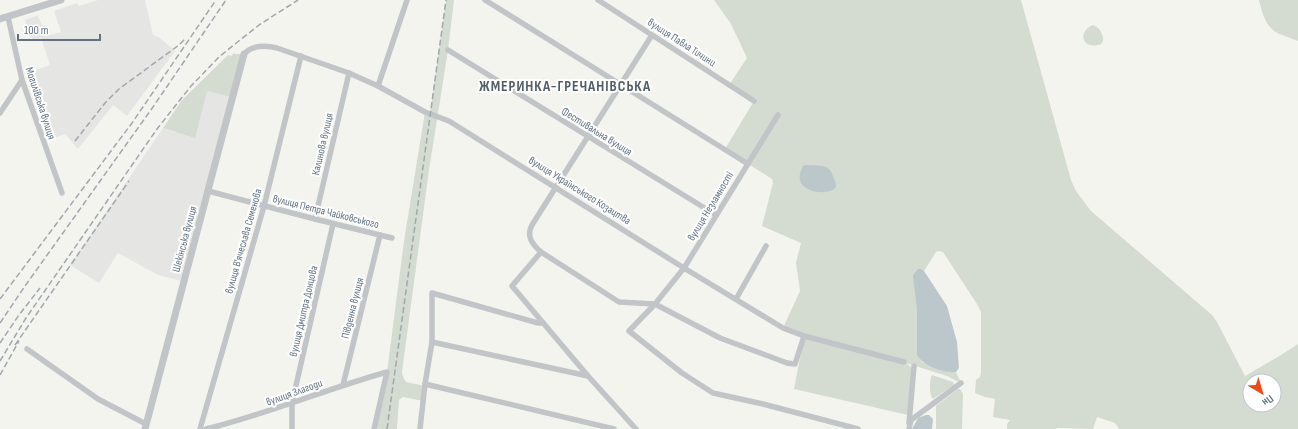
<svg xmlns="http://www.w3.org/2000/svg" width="1298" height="429" viewBox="0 0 1298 429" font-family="'Sofia Sans Condensed',sans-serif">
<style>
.built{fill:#e5e6e3}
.green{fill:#d4dbd0;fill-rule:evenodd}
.water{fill:#bcc7cc}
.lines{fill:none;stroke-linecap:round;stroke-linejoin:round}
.minor{stroke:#c1c5c8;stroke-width:5.5}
.tertiary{stroke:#c1c5c8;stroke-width:7}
.rail{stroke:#a1a7ad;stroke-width:1.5;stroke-dasharray:6 3;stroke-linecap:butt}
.labels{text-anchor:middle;stroke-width:4;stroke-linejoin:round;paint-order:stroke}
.street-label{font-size:11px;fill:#617383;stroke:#fff}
.district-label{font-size:15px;font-weight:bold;letter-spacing:1px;fill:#4f5d67;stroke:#fff}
</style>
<rect width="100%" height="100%" fill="#f4f4ef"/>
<g class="built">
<path d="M98,0H145L153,35L160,38L175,51L127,116L113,105L78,149L65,134L49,140L28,73L50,65L41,38L33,41L25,20L38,15L46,36L61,32L54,11L77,3L79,6Z"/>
<path d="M207,91L230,97L180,281L158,275L118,253L99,283L70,265L163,128L176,133Z"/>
</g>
<g class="green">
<path d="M446,0H454L448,50L429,170L402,372L403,377L406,382L425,386L423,401L403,397L399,400L397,429H374L387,372L404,241L425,112L430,113Z"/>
<path d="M714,0H1021L1071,180L1076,191L1091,211L1212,315L1217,322L1245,376L1281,355L1298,344V429H1119L1115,423L1097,417L1093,429L1056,428L1057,429H1007V424L1010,420L993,417L995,399L985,397L975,393L976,380L980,377L981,373V312L977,304L943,252L939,251L936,252L924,271L921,269L913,275L917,311V355L922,362L949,372H956L961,383L947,376L906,363L912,368L908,415L794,389L804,337L783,328L800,291L796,263L801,243L762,226L773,183L772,179L725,149L754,101L729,85L747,58L731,24ZM1250,381H1274V405H1250Z"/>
<path d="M1259,0H1298V41C1291,38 1284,36 1277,33C1265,26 1262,12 1259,0Z"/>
<path d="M1093,25C1100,28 1103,33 1103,41L1101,44C1083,51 1076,32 1093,25Z"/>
<path d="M234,53L235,54H242L230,97L207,91L195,138L163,128L182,100L228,55L231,56Z"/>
<path d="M932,375L953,382L954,385L933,399C929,395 929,381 932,375Z"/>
<path d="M958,389H960L963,394L962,429H936V406Z"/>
</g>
<g class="water">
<path d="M806,165C816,166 828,163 832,174C834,178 836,183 836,186C834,197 787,195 803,166Z"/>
<path d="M918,269H921L924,271L947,306L957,342L959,368L956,372C944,373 923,366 917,355V311L913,278V275Z"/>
<path d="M926,415H929L933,419L932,429H912L918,418Z"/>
</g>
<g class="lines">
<g class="minor">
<path d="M485,0L748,164"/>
<path d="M598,0L754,101"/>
<path d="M8,17L22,80L62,193"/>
<path d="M652,35L532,225C526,236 532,244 541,252L619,302L655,304L720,338L787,363L795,364L804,336"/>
<path d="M448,50L716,215"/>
<path d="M244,54C252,45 266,45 277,48L349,73L378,86L425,112L449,121L684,268L783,328L804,336L904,362"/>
<path d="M378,86L407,0"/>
<path d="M0,113L22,80"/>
<path d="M778,115L684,268L655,304L629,331L682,373L713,393L763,404L858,429"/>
<path d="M208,191L315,219L392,238"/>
<path d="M315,219L349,73"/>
<path d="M541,252L512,286L588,376L636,429"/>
<path d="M736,299L766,246"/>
<path d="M432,342V293L538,323H543"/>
<path d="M27,349L98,399L146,424"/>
<path d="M588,376L432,342L425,384L614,429"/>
<path d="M343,385L380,235"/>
<path d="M909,423L914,366"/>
<path d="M200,429L264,206L301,56"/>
<path d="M206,429C268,414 326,389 387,372L374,429"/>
<path d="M292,429V403L333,224"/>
<path d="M420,429L425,384"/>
<path d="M909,429L911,420L961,383"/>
</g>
<g class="tertiary">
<path d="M0,19L61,0"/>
<path d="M145,429L244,54"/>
</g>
<g class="rail">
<path d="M75,141L105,103L119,89L179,45L186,38"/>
<path d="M0,299L132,123L216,0"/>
<path d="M0,323L25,286L153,107L226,0"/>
<path d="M0,343L19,315L40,288"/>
<path d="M15,345L129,181"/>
<path d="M0,361L26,318L157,129L191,86L219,57L235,44L259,25L298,0"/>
<path d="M0,375L19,341"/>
<path d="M387,429L446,0"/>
</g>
</g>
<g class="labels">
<g class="street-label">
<text transform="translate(682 42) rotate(33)" y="4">вулиця Павла Тичини</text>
<text transform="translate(41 103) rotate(72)" y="4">Могилівська вулиця</text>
<text transform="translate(597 131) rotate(32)" y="4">Фестивальна вулиця</text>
<text transform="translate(322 144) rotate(-77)" y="4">Калинова вулиця</text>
<text transform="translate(580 190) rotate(32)" y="4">вулиця Українського Козацтва</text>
<text transform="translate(710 206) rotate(-59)" y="4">вулиця Незламності</text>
<text transform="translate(326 211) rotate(14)" y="4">вулиця Петра Чайковського</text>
<text transform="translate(184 239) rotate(-75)" y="4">Шекінська вулиця</text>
<text transform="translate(243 241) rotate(-74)" y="4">вулиця В'ячеслава Семенова</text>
<text transform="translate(352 308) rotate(-76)" y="4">Південна вулиця</text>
<text transform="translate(303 311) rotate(-77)" y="4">вулиця Дмитра Донцова</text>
<text transform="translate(294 392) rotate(-20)" y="4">вулиця Злагоди</text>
</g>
<g class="district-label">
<text x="565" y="91">ЖМЕРИНКА-ГРЕЧАНІВСЬКА</text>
</g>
</g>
<g transform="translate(1262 393) rotate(142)"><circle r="19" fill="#ffffff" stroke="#c0c7cd"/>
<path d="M0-3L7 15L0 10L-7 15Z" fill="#ed4a16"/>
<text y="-6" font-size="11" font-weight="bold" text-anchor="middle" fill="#617383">Пн</text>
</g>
<path d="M18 34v6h82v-6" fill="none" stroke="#617383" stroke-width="2"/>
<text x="24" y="34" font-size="12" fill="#617383" stroke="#ffffff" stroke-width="3" paint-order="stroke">100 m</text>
</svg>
